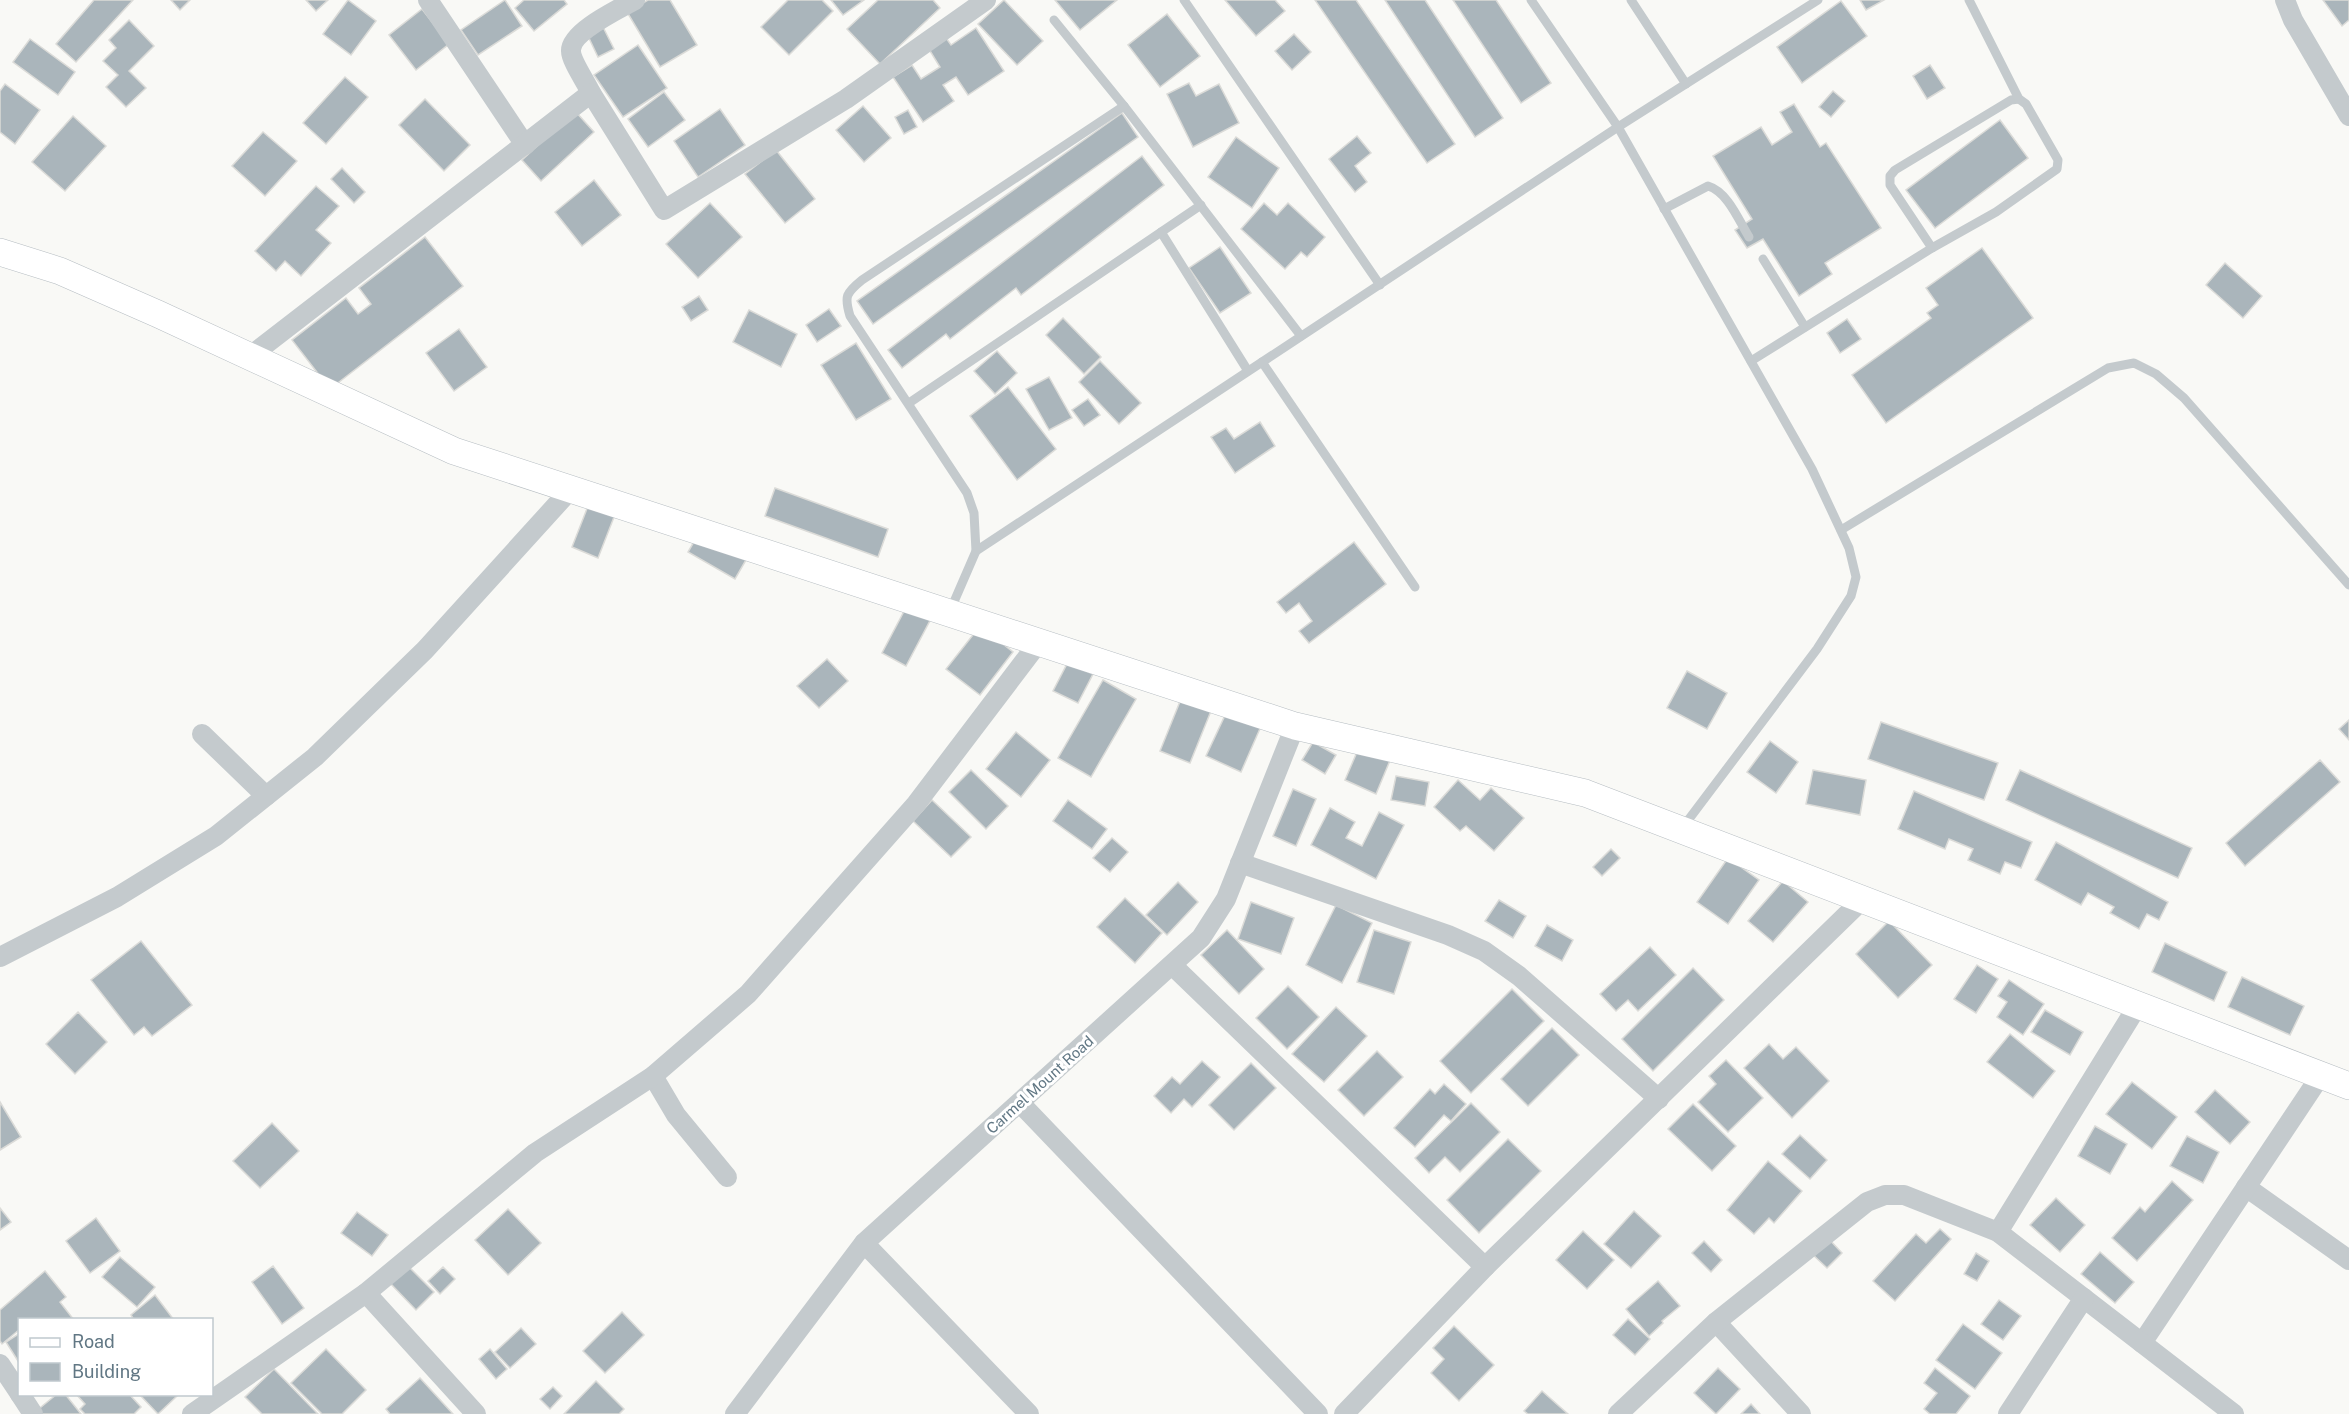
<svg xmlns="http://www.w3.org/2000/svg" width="2349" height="1414" viewBox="0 0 2349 1414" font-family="'Public Sans',sans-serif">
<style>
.building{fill:#aab5bb;stroke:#dbdbd8;stroke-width:1.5}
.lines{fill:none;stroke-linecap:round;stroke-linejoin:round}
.secondary-casing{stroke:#b6bdc2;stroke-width:28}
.lane{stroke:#c4cacd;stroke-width:9}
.street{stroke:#c4cacd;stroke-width:20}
.secondary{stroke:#fff;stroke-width:27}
.labels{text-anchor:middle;stroke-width:6;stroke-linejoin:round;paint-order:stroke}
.street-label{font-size:15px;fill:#617784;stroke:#fff}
</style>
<rect width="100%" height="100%" fill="#f9f9f6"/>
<g class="building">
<path d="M94,0H133L76,62L56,44Z"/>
<path d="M171,0H190L180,10Z"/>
<path d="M306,0H328L316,11Z"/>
<path d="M348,0L376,21L351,55L323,34Z"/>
<path d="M505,0L522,26L478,55L461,30Z"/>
<path d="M524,0H564L567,4L534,31L515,8Z"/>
<path d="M648,0H670L697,45L660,67L627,12Z"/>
<path d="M788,0H822L833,11L789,55L761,27Z"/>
<path d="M831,0H864L843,15Z"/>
<path d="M878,0H933L940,8L880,64L847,29Z"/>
<path d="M1004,0L1043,41L1017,65L978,24Z"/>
<path d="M1055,0H1117L1080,30Z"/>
<path d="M1225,0H1275L1285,11L1256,36Z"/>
<path d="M1315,0H1356L1455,144L1427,163Z"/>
<path d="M1385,0H1425L1503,118L1475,137Z"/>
<path d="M1453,0H1496L1551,83L1521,103Z"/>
<path d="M1860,0H1884L1866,10Z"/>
<path d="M2323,0H2349V20L2342,26Z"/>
<path d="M1841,1L1867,36L1802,83L1777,47Z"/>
<path d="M422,9L449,44L416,70L389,35Z"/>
<path d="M1167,14L1200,56L1160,87L1128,45Z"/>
<path d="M129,20L154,46L129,71L146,88L126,107L106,87L118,75L103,61L116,48L109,40Z"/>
<path d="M603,27L614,49L598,57L587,34Z"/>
<path d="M976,28L1004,71L968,95L956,77L943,85L954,101L923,122L893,77L912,65L921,79L940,67L927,46L944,35L951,45Z"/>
<path d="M1294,34L1311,52L1292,70L1275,51Z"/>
<path d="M30,39L75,72L58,95L13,62Z"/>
<path d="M638,45L667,88L623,117L594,75Z"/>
<path d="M1930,65L1945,88L1927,99L1913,76Z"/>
<path d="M345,77L368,97L326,144L303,123Z"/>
<path d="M1189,83L1196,96L1219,84L1239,123L1193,147L1167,94Z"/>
<path d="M5,84L40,110L15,144L0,132V91Z"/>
<path d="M1833,91L1845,101L1831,117L1819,107Z"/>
<path d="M664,92L685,120L648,147L628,119Z"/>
<path d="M425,99L470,145L444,171L399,125Z"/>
<path d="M1794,104L1820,147L1826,143L1881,228L1825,263L1832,274L1799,296L1763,239L1747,248L1735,230L1752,219L1713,156L1761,127L1772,145L1792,132L1780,112Z"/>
<path d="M863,106L891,138L864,162L836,130Z"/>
<path d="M720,109L745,145L698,177L674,141Z"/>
<path d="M908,110L917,127L904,134L895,117Z"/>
<path d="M575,111L594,132L541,181L522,160Z"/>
<path d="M1122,113L1138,137L873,324L857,301Z"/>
<path d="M73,116L106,146L65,191L32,162Z"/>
<path d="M2000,120L2028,158L1935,228L1906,190Z"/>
<path d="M263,132L297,161L265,196L232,166Z"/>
<path d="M1357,136L1371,153L1355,166L1367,182L1355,192L1329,159Z"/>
<path d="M1236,137L1279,168L1252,208L1208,177Z"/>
<path d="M776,150L815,199L785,223L745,174Z"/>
<path d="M1142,156L1164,185L1021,295L1016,288L950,339L946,334L902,368L888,350Z"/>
<path d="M342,168L365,192L354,203L331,179Z"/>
<path d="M594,180L621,215L582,246L555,212Z"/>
<path d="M316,186L339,206L316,230L331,243L301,276L285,261L276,271L255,251Z"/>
<path d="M710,203L742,237L698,278L666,244Z"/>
<path d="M1264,203L1277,215L1288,203L1325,237L1307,257L1301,252L1285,269L1241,229Z"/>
<path d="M425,237L463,286L330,389L292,340L346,298L358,314L371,304L359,288Z"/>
<path d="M1220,247L1251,293L1220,313L1189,268Z"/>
<path d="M1982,248L2033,318L1886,423L1852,375L1931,318L1927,313L1938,305L1926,288Z"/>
<path d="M2225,263L2262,296L2243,318L2206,285Z"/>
<path d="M699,296L708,310L691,321L682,307Z"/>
<path d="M829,309L841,326L817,342L806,325Z"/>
<path d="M749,310L797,334L781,367L733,342Z"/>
<path d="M1063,318L1101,357L1084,374L1046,335Z"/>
<path d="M1847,319L1861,339L1840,353L1827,333Z"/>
<path d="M459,329L487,367L454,391L426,353Z"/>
<path d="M856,343L891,399L856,420L821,365Z"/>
<path d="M997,351L1017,373L995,394L974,371Z"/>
<path d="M1100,361L1141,403L1119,424L1079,382Z"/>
<path d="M1049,377L1072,418L1049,430L1026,389Z"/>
<path d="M1008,387L1056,449L1017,480L970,416Z"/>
<path d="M1088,399L1100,415L1084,426L1072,410Z"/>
<path d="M1260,422L1275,446L1235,473L1211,437L1226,428L1234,439Z"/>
<path d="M775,488L888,529L878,557L765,516Z"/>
<path d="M590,501L616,512L598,558L572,547Z"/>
<path d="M699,533L746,560L735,579L688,552Z"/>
<path d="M1354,542L1386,584L1309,643L1299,631L1312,621L1299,603L1286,613L1277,602Z"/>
<path d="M910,600L934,613L906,666L882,653Z"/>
<path d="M980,626L1013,652L980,695L946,669Z"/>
<path d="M827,659L848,681L819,708L797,686Z"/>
<path d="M1068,662L1093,674L1078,703L1053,691Z"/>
<path d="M1687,671L1727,693L1707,729L1667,708Z"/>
<path d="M1103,680L1136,699L1091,777L1058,758Z"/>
<path d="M1181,699L1211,711L1190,763L1160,751Z"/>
<path d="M1228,709L1262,724L1241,772L1206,756Z"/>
<path d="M2349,720V740L2339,729Z"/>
<path d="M1881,722L1998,763L1984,800L1868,759Z"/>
<path d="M1016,732L1050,760L1021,797L986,769Z"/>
<path d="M1770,741L1798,762L1776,793L1747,772Z"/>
<path d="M1313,742L1336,755L1325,774L1302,760Z"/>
<path d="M1360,745L1391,758L1376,794L1345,780Z"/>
<path d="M2320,760L2340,782L2245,866L2226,843Z"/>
<path d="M971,770L1008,806L986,829L949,792Z"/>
<path d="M1813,770L1866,780L1860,815L1806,804Z"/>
<path d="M2020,770L2192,848L2178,878L2006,800Z"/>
<path d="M1396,776L1429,782L1425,806L1391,800Z"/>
<path d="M1458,780L1480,800L1491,788L1524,818L1494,851L1466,826L1460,831L1434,807Z"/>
<path d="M1293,789L1316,799L1296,846L1273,836Z"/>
<path d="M1914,791L2032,842L2021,868L2005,862L2000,874L1968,860L1973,849L1949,839L1945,849L1898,829Z"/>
<path d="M932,800L971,837L951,857L913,821Z"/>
<path d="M1068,800L1107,829L1092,849L1053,821Z"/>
<path d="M1330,808L1355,822L1346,838L1362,846L1379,812L1404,825L1376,879L1311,845Z"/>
<path d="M1112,838L1128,852L1110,872L1093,858Z"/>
<path d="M2056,842L2168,902L2159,920L2147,914L2139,929L2110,913L2114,907L2088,893L2081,905L2035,880Z"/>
<path d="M1611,849L1620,858L1602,876L1593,867Z"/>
<path d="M1728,858L1759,880L1728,924L1697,902Z"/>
<path d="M1783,881L1808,902L1773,942L1748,921Z"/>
<path d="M1178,882L1198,902L1167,935L1146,915Z"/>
<path d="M1125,898L1162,933L1135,963L1097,927Z"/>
<path d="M1499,900L1526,916L1513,938L1485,921Z"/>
<path d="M1251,902L1294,918L1281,954L1238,939Z"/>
<path d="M1336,905L1372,923L1342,983L1306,965Z"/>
<path d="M1889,921L1932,965L1898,998L1856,954Z"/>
<path d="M1547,925L1573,940L1562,961L1535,946Z"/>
<path d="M1227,930L1264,969L1239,994L1201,955Z"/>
<path d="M1374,930L1411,942L1394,994L1357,982Z"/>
<path d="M141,941L192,1005L152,1036L144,1027L134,1035L91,980Z"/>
<path d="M2165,943L2227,972L2214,1001L2152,972Z"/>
<path d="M1650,947L1676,975L1638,1011L1628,1000L1616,1011L1600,994Z"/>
<path d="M1977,965L1998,979L1976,1013L1954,999Z"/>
<path d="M1693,968L1724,1000L1653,1071L1622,1039Z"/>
<path d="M2242,977L2304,1006L2290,1035L2228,1007Z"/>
<path d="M2009,980L2044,1004L2023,1035L1997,1017L2007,1002L1998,996Z"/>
<path d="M1288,986L1319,1017L1287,1049L1256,1018Z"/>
<path d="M1512,989L1544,1021L1471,1093L1440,1061Z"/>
<path d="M1336,1007L1367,1036L1324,1082L1292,1054Z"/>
<path d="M2045,1010L2083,1032L2070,1055L2031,1032Z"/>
<path d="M78,1012L107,1042L75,1074L46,1044Z"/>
<path d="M1552,1028L1579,1055L1528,1106L1501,1079Z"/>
<path d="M2010,1034L2055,1071L2033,1098L1987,1062Z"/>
<path d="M1769,1044L1783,1059L1796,1047L1829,1081L1792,1118L1744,1068Z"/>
<path d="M1377,1051L1403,1077L1364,1116L1338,1090Z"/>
<path d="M1726,1060L1763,1098L1728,1132L1698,1102L1716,1084L1709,1076Z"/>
<path d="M1202,1061L1220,1077L1192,1107L1184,1099L1171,1113L1154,1096L1172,1077L1180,1084Z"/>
<path d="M1251,1063L1276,1088L1234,1130L1209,1105Z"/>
<path d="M2132,1082L2177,1117L2152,1149L2106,1114Z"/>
<path d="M1444,1084L1466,1104L1451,1121L1444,1115L1415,1147L1394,1128L1430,1089L1435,1094Z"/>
<path d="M2215,1090L2250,1122L2230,1144L2195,1112Z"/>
<path d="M0,1102L21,1137L0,1150Z"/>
<path d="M1471,1103L1500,1132L1460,1172L1445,1157L1429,1173L1415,1158Z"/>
<path d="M1693,1104L1736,1146L1712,1171L1668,1129Z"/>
<path d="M272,1123L299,1151L260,1188L233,1161Z"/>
<path d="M2095,1126L2127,1144L2110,1174L2078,1156Z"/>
<path d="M1800,1135L1827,1160L1810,1179L1782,1154Z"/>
<path d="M2187,1136L2219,1152L2203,1183L2170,1166Z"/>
<path d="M1508,1139L1541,1171L1479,1233L1447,1200Z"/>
<path d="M1768,1161L1802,1191L1774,1223L1769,1218L1754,1234L1727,1210Z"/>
<path d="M2172,1181L2193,1200L2137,1261L2112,1238L2140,1207L2145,1212Z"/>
<path d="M2056,1198L2085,1225L2060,1252L2030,1225Z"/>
<path d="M0,1208L11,1222L0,1230Z"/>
<path d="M508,1209L541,1243L508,1275L475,1240Z"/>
<path d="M1634,1211L1661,1236L1631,1268L1604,1244Z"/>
<path d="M357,1212L388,1235L372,1256L341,1233Z"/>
<path d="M96,1218L120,1251L90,1273L66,1241Z"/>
<path d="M1940,1229L1951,1239L1895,1301L1873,1281L1916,1234L1926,1243Z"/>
<path d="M1583,1231L1614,1260L1587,1289L1556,1260Z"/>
<path d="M1826,1236L1842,1253L1827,1268L1810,1252Z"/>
<path d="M1704,1241L1722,1260L1711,1272L1692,1253Z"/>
<path d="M2100,1252L2134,1282L2115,1303L2081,1274Z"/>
<path d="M1976,1253L1989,1261L1977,1281L1964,1274Z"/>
<path d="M120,1257L155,1287L137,1307L102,1277Z"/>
<path d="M273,1266L304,1308L282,1324L252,1282Z"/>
<path d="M408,1266L434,1292L416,1310L390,1283Z"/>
<path d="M443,1267L455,1279L440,1294L428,1281Z"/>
<path d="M45,1271L66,1297L60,1302L74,1320H20V1329L2,1344L0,1341V1310Z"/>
<path d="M1658,1281L1680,1306L1662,1321L1663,1323L1649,1336L1626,1309Z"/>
<path d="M155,1295L174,1320H134L131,1315Z"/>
<path d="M1999,1300L2021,1316L2003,1340L1981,1324Z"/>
<path d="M622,1312L644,1335L605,1373L583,1351Z"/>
<path d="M1628,1319L1650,1339L1635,1355L1613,1335Z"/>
<path d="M1963,1324L2002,1353L1975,1389L1936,1360Z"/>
<path d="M1454,1326L1494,1365L1459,1401L1431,1373L1444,1359L1433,1348Z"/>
<path d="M521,1328L536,1344L510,1368L495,1352Z"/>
<path d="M20,1333V1359L18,1361L6,1342Z"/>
<path d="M326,1349L366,1390L342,1414H322L291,1383Z"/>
<path d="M490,1349L507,1369L496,1379L479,1359Z"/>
<path d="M1718,1368L1740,1389L1716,1414L1694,1393Z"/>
<path d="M1935,1368L1970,1396L1956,1414H1930L1924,1409L1937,1393L1924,1383Z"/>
<path d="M274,1369L318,1414H262L245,1397Z"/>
<path d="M420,1378L453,1414H390L386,1409Z"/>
<path d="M596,1381L624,1409L619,1414H564Z"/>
<path d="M553,1387L562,1396L550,1409L540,1399Z"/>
<path d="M1542,1391L1568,1414H1528L1524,1411Z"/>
<path d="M57,1394H65L81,1414H37L35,1412Z"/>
<path d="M76,1394H129L141,1407L134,1414H85L80,1409L85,1404Z"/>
<path d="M139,1394H175L177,1396L158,1414Z"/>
<path d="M1751,1404L1760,1414H1741Z"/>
</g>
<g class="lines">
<g class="secondary-casing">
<path id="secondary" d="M0,252L60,271L158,314L454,451L1295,726L1585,793L2349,1086"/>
</g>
<g class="lane">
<path d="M1184,0L1380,285"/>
<path d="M1531,0L1618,127L1812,469L1849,548L1856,577L1851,596L1817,649L1683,827"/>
<path d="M1631,0L1686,84"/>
<path d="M1054,20L1124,106L1301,336"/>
<path d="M1664,209L1708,186C1728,192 1739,221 1749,237"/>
<path d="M1161,232L1248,371"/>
<path d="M1932,248L1890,185V176L1895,170L2011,100L2019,99"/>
<path d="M1763,259L1805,327"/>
<path d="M1751,361L1932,248L1996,212L2057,169L2058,160L2026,104L2019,99L1969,0"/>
<path d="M1262,362L1415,587"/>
<path d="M909,403L1201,205"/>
<path d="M1841,530L2108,368L2134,363L2156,374L2184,398L2349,585"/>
<path d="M976,551L1618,127L1818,0"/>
<path d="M950,611L976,551L974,513L967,493L850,316C844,296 846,293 862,280L1124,106"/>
</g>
<g class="street">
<path d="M428,0L525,145"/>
<path d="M2285,0L2293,20L2349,116"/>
<path d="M591,93C586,82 571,61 571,51C570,32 619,9 635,0"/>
<path d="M249,357L591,93L664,210L846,99L986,0"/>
<path d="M202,734L266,796"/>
<path d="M1240,863L1448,935L1484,951L1519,976L1659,1099"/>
<path d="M0,957L117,897L216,836L315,757L425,650L571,489"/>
<path d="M1172,965L1485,1267"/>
<path d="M653,1076L676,1115L727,1177"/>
<path d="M1020,1103L1318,1414"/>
<path d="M2246,1187L2349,1260"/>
<path d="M1998,1232L2138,1005"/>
<path d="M864,1243L1029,1414"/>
<path d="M366,1293L476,1414"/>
<path d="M1716,1322L1801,1414"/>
<path d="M2142,1343L2321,1075"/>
<path d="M0,1364L20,1394"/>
<path d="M20,1394L33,1414"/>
<path d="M192,1414L366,1293L535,1153L653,1076L748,994L916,804L1039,642"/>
<path d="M735,1414L864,1243L1201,938L1226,899L1295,726"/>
<path d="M1344,1414L1485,1267L1862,900"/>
<path d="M1618,1414L1716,1322L1867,1202L1885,1195H1904L1998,1232L2234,1414"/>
<path d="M2008,1414L2084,1298"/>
</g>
<use href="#secondary" class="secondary"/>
</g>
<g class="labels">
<g class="street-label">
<text transform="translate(1040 1085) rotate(-42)" y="5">Carmel Mount Road</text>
</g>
</g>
<rect x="18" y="1318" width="195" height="78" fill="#ffffff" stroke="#c0c9ce" stroke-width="1.5"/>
<rect x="30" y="1338" width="30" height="9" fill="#ffffff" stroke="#c0c9ce" stroke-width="1.5"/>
<text x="72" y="1348" font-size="18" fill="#617784">Road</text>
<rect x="30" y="1363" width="30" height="18" fill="#aab5bb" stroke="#c0c9ce" stroke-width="1.5"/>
<text x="72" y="1378" font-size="18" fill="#617784">Building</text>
</svg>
